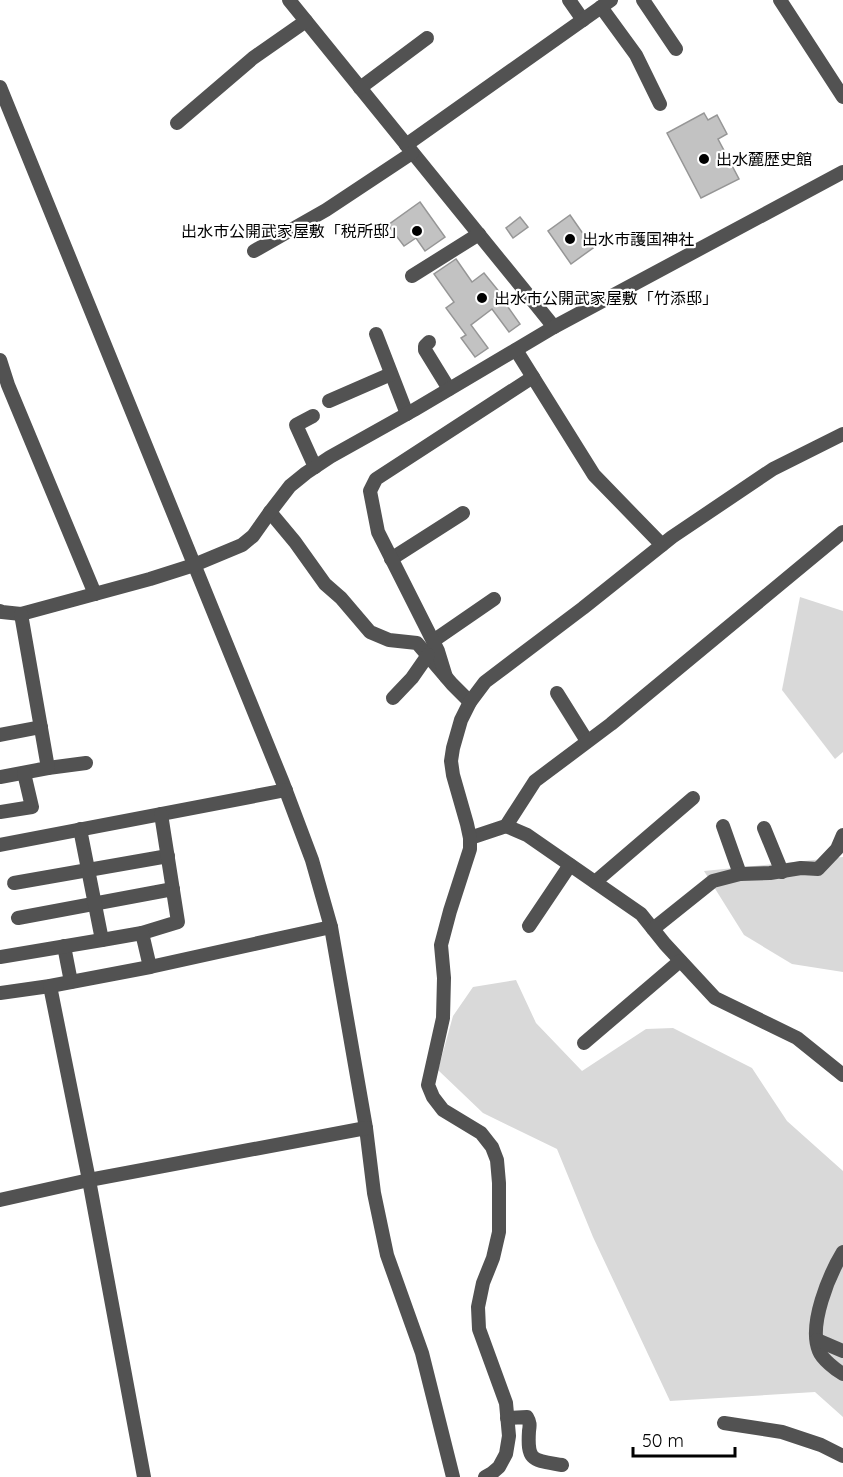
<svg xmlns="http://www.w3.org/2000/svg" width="843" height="1477" viewBox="0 0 843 1477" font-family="Quicksand,'Noto Sans JP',sans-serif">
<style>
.green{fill:#d9d9d9}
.building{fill:#c2c2c2;stroke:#969696;stroke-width:1.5}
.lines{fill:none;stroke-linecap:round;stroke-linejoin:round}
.minor{stroke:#525252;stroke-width:14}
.poi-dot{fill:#000;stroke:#fff;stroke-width:2}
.labels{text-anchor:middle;stroke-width:4.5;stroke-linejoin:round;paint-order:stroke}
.poi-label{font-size:16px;fill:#000;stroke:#fff;text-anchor:start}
</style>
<rect width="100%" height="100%" fill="#fff"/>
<g class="green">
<path d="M800,597L843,611V752L835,759L782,690Z"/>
<path d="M843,857V972L792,964L744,935L704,871Z"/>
<path d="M516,980L536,1023L582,1071L646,1029L673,1028L752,1068L787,1121L843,1171V1417L815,1392L670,1401L593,1237L557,1149L483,1113L438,1070L453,1016L473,987Z"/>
</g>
<g class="building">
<path d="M704,113L708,120L717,115L727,134L718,139L739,179L701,198L667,133Z"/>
<path d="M420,202L445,237L425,251L416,238L404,246L388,225Z"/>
<path d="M570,215L593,248L571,264L548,231Z"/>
<path d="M520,217L528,227L513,238L506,228Z"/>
<path d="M456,259L472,282L484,273L505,299L503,300L520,324L509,332L492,309L471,325L488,348L475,357L461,338L466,335L446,308L454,302L434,274Z"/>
</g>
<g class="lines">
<g class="minor">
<path d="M289,0L554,327"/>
<path d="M569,0L583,20"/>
<path d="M643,0L676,49"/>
<path d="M780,0L843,97"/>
<path d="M601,7L636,55L660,104"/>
<path d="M0,87L283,783L312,860L331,927L366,1128L374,1193L387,1255L422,1353L453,1477"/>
<path d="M360,88L427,38"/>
<path d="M177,123L253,58L306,21"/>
<path d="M406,145L611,0"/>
<path d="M254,251L326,210L412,153"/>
<path d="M412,276L479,234"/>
<path d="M376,334L407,414"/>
<path d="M429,342L425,346V350L449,389"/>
<path d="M516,350L594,475L662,545"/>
<path d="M0,360L8,385L95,594"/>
<path d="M329,401L391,374"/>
<path d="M313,416L296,425L315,467"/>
<path d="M270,512L295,542L325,584L341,598L370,632L389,640L417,643L452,684L470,702"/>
<path d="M391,559L463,513"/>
<path d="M0,611L2,612L21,614L150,579L194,565L242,545L253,536L270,512L290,486L306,473L330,457L414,410L554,327L843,172"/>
<path d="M433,641L494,599"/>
<path d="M446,677L438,651L378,532L370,491L376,479L533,377"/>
<path d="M557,693L587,741"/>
<path d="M393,698L412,678L428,655"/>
<path d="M0,735L41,727"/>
<path d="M48,768L86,763"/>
<path d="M0,777L48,768L21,614"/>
<path d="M0,812L32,807L24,773"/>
<path d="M506,826L527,835L641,914L665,944L715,998L797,1038L843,1075"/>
<path d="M723,826L740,874"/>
<path d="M764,828L782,872"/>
<path d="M470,838L506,826L535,781L611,724L843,532"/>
<path d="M0,845L286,790"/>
<path d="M595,882L693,798"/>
<path d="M14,883L168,856"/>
<path d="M18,918L173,889"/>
<path d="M529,926L570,865"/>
<path d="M653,929L713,881L740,874L770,873L801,868L818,869L837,849L843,835"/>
<path d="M142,933L178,922L161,814"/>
<path d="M102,940L142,933L150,967"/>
<path d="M64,946L71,982"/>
<path d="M0,957L102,940L80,829"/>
<path d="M0,993L50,986"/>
<path d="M584,1043L680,961"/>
<path d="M0,1200L89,1180L366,1128"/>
<path d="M843,1252C829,1275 808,1325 819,1351C822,1359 836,1370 843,1374"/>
<path d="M817,1340L843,1351"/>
<path d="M507,1418L527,1417C530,1422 530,1425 529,1431C527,1462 533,1460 562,1465"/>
<path d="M724,1423L782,1432L821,1445L843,1456"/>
<path d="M144,1477L89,1180L50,986L150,967L331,927"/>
<path d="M485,1477L492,1473L499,1467L506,1454L509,1436L506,1403L479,1329L478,1307L483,1283L493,1258L499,1232V1183L497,1160L492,1147L481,1133L443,1110L433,1097L428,1085L443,1018L444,978L441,945L450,911L470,849V838L467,824L453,775L451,761L453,748L461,720L470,702L485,682L583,608L672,537L773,469L843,434"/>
</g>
</g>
<g class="poi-dot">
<circle cx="704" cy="159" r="6"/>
<circle cx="417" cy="231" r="6"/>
<circle cx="570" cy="239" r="6"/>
<circle cx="482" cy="298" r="6"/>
</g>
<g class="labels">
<g class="poi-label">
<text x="716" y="165">出水麓歴史館</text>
<text x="405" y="237" text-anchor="end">出水市公開武家屋敷「税所邸」</text>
<text x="582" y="245">出水市護国神社</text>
<text x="494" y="304">出水市公開武家屋敷「竹添邸」</text>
</g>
</g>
<path d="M633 1447v9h102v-9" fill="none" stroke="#000000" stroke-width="3"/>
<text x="642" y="1447" font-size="18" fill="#000000" stroke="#ffffff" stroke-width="4.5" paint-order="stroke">50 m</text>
</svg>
